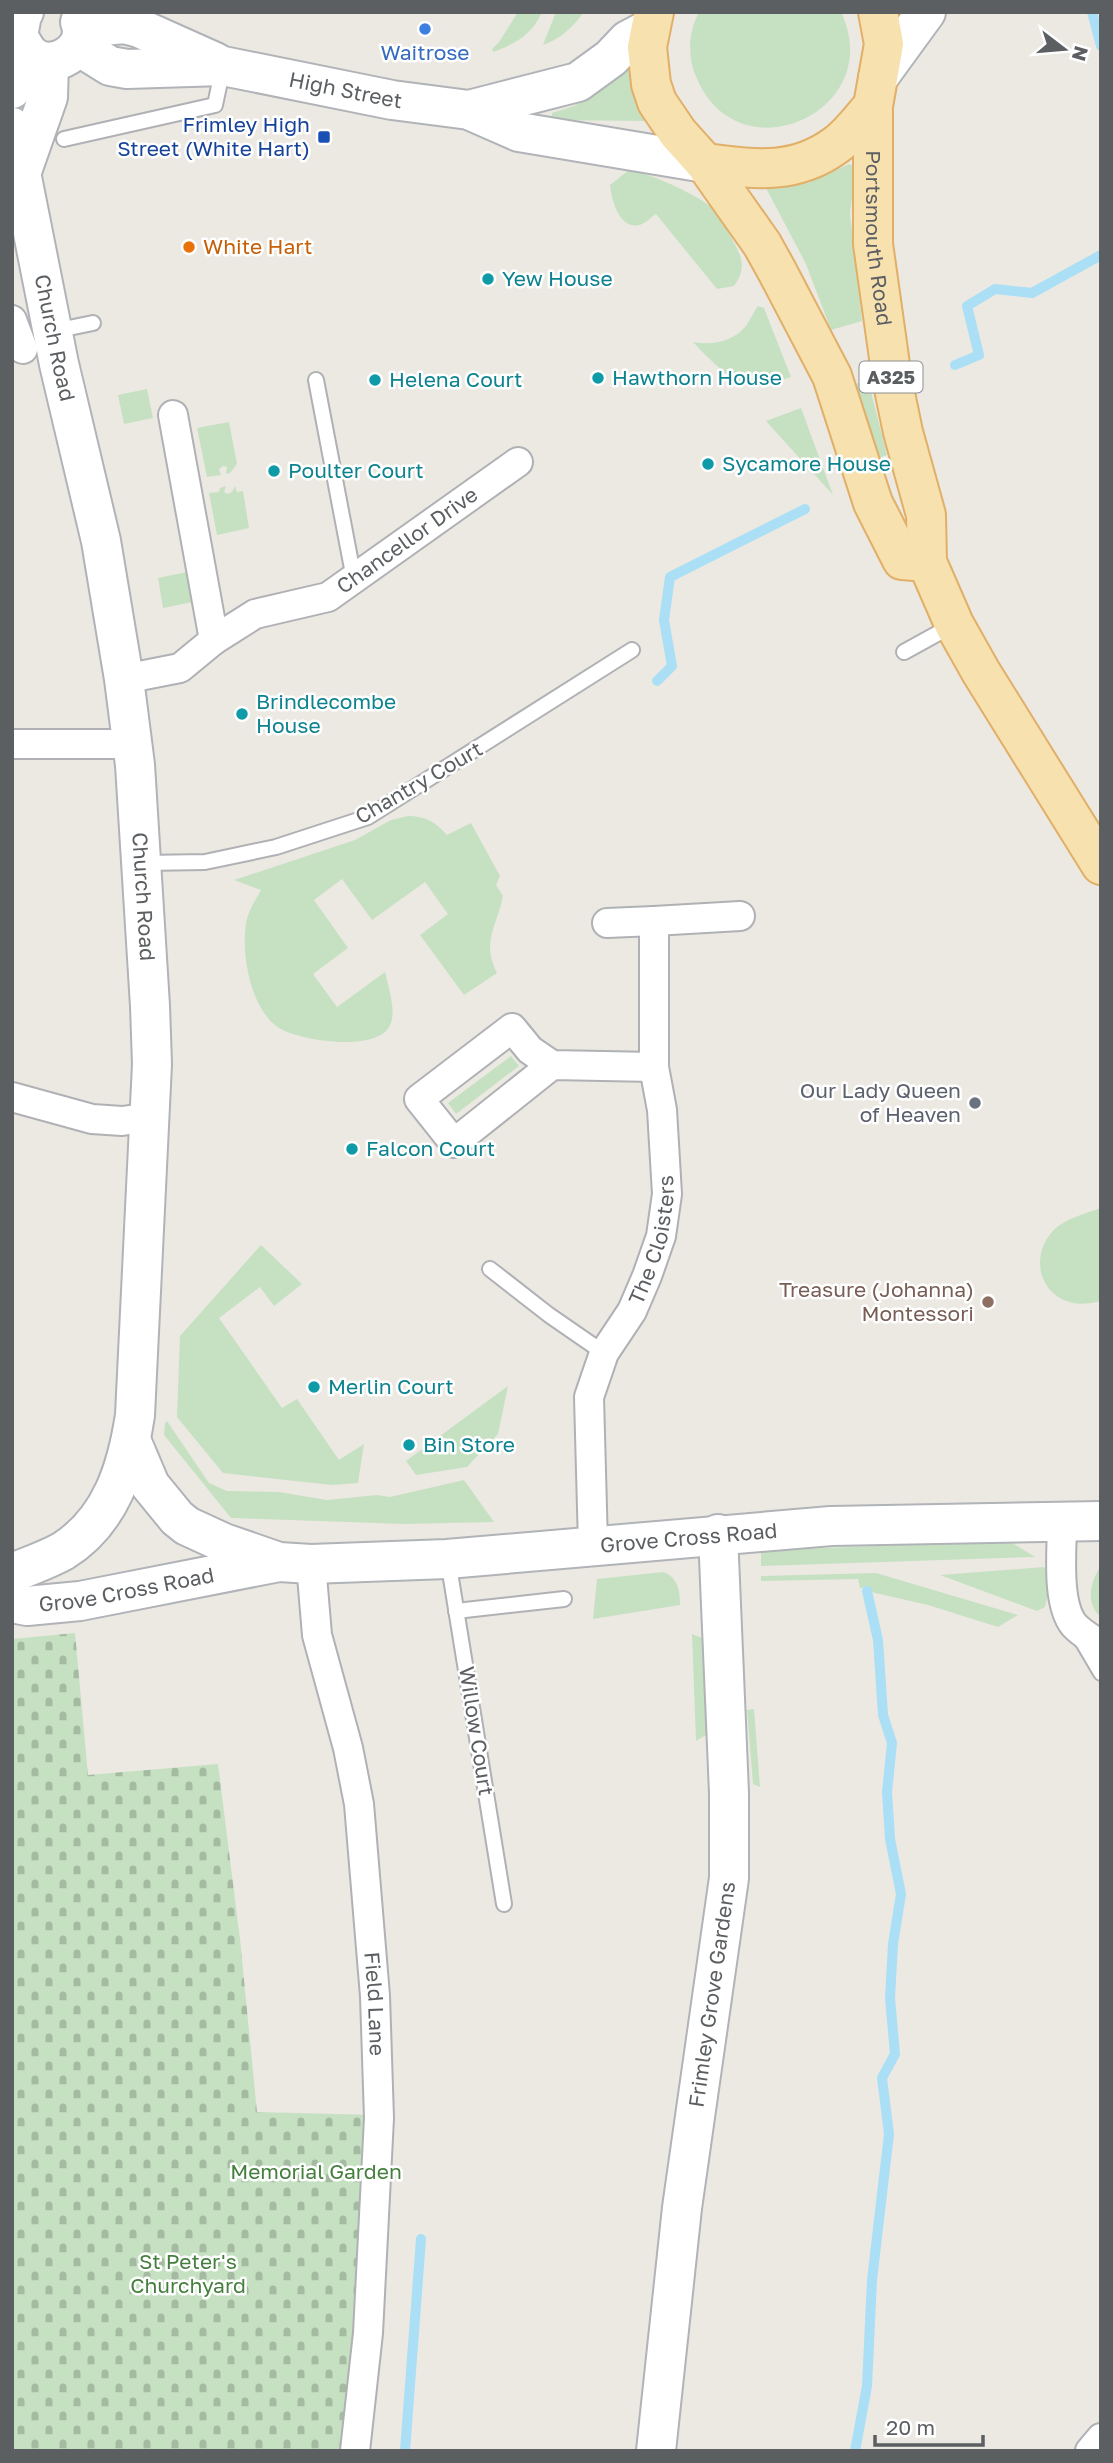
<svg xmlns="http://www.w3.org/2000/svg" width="1113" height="2463" viewBox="0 0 1113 2463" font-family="'Golos Text',sans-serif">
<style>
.green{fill:#c6e1c2}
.cemetery{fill:url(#cemetery-stones)}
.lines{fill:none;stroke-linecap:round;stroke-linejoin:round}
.stream{stroke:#aadff5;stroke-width:10}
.lane-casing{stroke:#afb1b4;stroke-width:18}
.street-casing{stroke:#afb1b4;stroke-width:32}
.secondary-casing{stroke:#b0b3b7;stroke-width:42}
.primary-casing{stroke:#e1af67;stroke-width:42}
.lane{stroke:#fff;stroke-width:14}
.street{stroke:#fff;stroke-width:28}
.secondary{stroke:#fff;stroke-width:38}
.primary{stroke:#f6e1af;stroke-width:38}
.shop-dot{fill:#3f7fe0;stroke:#fff;stroke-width:2.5}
.transit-dot{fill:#1a4fb4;stroke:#fff;stroke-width:2.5}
.food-dot{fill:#e8710a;stroke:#fff;stroke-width:2.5}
.culture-dot{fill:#0f9aa8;stroke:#fff;stroke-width:2.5}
.worship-dot{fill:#6b7280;stroke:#fff;stroke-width:2.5}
.education-dot{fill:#8d6e63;stroke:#fff;stroke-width:2.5}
.labels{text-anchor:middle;stroke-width:5;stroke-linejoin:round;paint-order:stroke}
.shield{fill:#fff;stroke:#8c8f91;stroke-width:2}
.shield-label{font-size:19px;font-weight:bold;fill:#5b5f62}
.shop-label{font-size:21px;fill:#366cbe;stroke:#fff}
.street-label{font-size:21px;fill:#5b5f62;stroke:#fff}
.transit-label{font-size:21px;fill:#164399;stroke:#fff;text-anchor:end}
.food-label{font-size:21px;fill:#c56008;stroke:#fff;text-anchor:start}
.culture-label{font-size:21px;fill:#0d838f;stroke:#fff;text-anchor:start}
.worship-label{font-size:21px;fill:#5b616d;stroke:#fff;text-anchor:end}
.education-label{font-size:21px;fill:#785e54;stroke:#fff;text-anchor:end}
.park-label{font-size:21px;fill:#447f3e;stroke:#fff}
</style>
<defs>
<pattern id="cemetery-stones" width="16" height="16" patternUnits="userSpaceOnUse" patternTransform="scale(1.75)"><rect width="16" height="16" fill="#c6e1c2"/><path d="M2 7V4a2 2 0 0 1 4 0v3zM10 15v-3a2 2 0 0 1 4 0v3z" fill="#a4baa1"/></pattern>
</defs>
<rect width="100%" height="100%" fill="#ece9e3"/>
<g class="green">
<path d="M518,12H542C532,35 515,44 493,52L492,49L499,42Z"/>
<path d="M556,12H584C573,27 560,39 543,45Z"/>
<path d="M699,12H841C888,111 740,178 697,79C687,58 688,33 699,12Z"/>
<path d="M628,66L636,100L646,121L552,120V113L574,106L598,93Z"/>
<path d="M849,164L856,168L850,213L862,321L831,330L806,264L766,188L808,183Z"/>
<path d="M629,170C650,173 710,199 721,217C725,224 728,233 733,241C743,258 746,270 734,286L717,289L656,214C651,217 647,222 642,224C620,233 611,199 610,185Z"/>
<path d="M758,306L764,308L791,377C741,395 727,377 693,342C712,346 734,341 746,326C751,319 753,312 758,306Z"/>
<path d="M868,380L887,455L879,458L853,385Z"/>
<path d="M147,389L153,418L124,424L118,395Z"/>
<path d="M801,408L833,495L766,421Z"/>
<path d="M229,422L237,464L230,473L226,474L227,467L223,466L219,469L221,475L207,477L197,428Z"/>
<path d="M226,486L224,492L227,494L232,492L235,486L237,492L243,491L249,528L217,535L209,493L219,492L220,488Z"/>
<path d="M187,572L193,602L163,608L158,578Z"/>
<path d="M408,816C426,816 435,822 447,835L471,823L500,876L496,885L503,896C497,927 481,941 497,973L464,995L420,935L448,914L425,882L372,920L342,879L314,900L348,948L313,974L337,1007L385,972C388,987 397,1011 390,1025C378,1053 300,1041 279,1028C251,1010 241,955 246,924C248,911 255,901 261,890L234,880L355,840L391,820Z"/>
<path d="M511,1056L519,1066L456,1114L448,1103Z"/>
<path d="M1101,1208V1301C1092,1303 1083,1305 1074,1303C1037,1296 1029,1252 1056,1228C1068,1218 1086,1213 1101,1208Z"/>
<path d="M261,1245L302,1284L274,1306L260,1287L219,1318L282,1408L297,1399L339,1460L364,1444L358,1483L332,1485L223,1473L177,1417L180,1336Z"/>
<path d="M508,1386L498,1434L467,1467L416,1475L406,1461Z"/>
<path d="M167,1421L209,1483L227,1491L279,1492L327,1500L377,1495L390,1497L464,1480L494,1522L404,1524L231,1518L164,1435L165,1423Z"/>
<path d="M1009,1541L1035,1557L761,1566V1552L771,1550Z"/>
<path d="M1101,1566V1617C1085,1604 1090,1581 1101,1566Z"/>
<path d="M1044,1567C1052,1579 1048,1594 1045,1607L1037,1611L940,1575Z"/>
<path d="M663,1572C678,1577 680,1591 680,1605L593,1619L597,1579Z"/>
<path d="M876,1573L1018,1615L998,1627L928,1605L871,1592L869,1587L860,1588L858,1579L761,1581V1576Z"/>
<path d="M692,1634L702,1638L706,1735L696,1741Z"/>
<path d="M754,1709L760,1787L753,1784L747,1710Z"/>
</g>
<path class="cemetery" d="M75,1633L88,1775L218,1764L240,1939L257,2112L375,2115L351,2451H12V1639Z"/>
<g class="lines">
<g class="stream">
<path d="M1092,12L1101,46"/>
<path d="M955,365L979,355L967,306L995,289L1032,293L1101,255"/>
<path d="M657,681L672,666L664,620L670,577L805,509"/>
<path d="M405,2451L421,2239"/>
<path d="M855,2451L867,2386L872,2280L889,2134L882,2078L895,2054L890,1998L893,1944L901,1894L890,1839L887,1792L892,1743L883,1715L878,1640L867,1591"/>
</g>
<g class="lane-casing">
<g id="lane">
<path d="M64,139L215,105L223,67"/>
<path d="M54,331L93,323"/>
<path d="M316,380L354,579"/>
<path d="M904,652L953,625"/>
<path d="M144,863L205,862L276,847L368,817L632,650"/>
<path d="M490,1269L549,1315L604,1353"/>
<path d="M448,1560L504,1904"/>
<path d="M456,1611L564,1599"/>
<path d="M1081,1639L1101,1673"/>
</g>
</g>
<g class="street-casing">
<g id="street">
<path d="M12,320L23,349"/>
<path d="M173,415L214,640"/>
<path id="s1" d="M124,679L180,668L214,640L255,614L328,597L518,462"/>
<path d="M12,744H133"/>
<path d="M607,923L654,921"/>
<path d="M552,1065L454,1143L419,1099L512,1028L530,1050L552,1065L654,1067"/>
<path d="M12,1097L92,1119L122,1121L151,1117"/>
<path d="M1062,1522C1062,1549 1056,1603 1074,1625C1081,1633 1092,1639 1101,1645"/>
<path id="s2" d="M593,1545L589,1397L604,1353L632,1311L647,1276L661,1236L667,1194L662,1110L654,1067V921L740,916"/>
<path id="s3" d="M311,1564L317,1635L348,1748L359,1804L375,1996L379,2118L368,2333L355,2451"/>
<path d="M1090,2451L1101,2438"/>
</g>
</g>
<g class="secondary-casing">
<g id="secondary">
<path d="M24,12L22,14L18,37C22,42 26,51 31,55C52,74 91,49 80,22"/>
<path d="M82,28L124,24L139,28L215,62"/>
<path id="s4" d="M78,46L110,66L127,69L223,66L392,100L469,110L519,132L705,163"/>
<path d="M878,78L926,12"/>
<path d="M12,89L15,79L31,56"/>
<path d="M469,110L578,82L611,58L628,40L649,29"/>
<path id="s5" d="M12,127L59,364L101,541L124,679L135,765L150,1006L152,1064L135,1415C127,1468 111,1521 63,1551C47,1560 29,1566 12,1573"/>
<path d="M21,174L48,97L49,62"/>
<path id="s6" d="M131,1440L150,1485L177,1518L187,1526L224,1543L279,1562L311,1564L447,1559L831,1526L1101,1521"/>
<path id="s7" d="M12,1603L27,1606L80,1601L279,1562"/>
<path id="s8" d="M656,2451L682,2208L729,1878V1793L718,1534"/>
</g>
</g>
<g class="primary-casing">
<g id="primary">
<path d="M654,12L647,47L651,84L657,102L678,133L705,163L726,193L762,244L777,271L832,376L873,503L902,560L927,562"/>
<path id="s9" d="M878,12L884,44L873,106V244L892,379L903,432L926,515L927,562L954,624L981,672L1101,865"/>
<path d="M705,163C753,169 794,176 836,145C850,135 861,119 873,106"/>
</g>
</g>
<use href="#lane" class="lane"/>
<use href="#street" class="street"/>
<use href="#secondary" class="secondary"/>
<use href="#primary" class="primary"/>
</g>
<circle class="shop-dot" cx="425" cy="29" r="7"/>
<rect class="transit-dot" x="317" y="130" width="14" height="14" rx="3.5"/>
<circle class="food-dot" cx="189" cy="247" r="7"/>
<g class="culture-dot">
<circle cx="488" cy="279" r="7"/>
<circle cx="598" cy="378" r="7"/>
<circle cx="375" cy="380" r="7"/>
<circle cx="708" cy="464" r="7"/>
<circle cx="274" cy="471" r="7"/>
<circle cx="242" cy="714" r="7"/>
<circle cx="352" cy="1149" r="7"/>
<circle cx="314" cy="1387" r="7"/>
<circle cx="409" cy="1445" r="7"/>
</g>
<circle class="worship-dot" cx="975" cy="1103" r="7"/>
<circle class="education-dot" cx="988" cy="1302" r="7"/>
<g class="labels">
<rect class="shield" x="859.5" y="361.5" width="63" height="31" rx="5"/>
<g class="shield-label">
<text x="891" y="384">A325</text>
</g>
<g class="shop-label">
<text x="425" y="60">Waitrose</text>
</g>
<g class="street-label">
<text dy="7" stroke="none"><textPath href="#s4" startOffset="276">High Street</textPath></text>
<text dy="7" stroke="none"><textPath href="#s9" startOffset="228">Portsmouth Road</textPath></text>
<text dy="7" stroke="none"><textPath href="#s5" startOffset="215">Church Road</textPath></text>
<text dy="7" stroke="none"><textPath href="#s1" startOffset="322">Chancellor Drive</textPath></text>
<text transform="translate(419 783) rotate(-30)" y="7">Chantry Court</text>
<text dy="7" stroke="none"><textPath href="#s5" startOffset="782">Church Road</textPath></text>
<text dy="7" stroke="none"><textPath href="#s2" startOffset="320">The Cloisters</textPath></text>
<text dy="7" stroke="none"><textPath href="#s6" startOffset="614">Grove Cross Road</textPath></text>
<text dy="7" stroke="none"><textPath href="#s7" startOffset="116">Grove Cross Road</textPath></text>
<text transform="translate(476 1731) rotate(81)" y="7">Willow Court</text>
<text dy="7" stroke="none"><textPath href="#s8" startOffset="460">Frimley Grove Gardens</textPath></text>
<text dy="7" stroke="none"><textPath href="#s3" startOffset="446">Field Lane</textPath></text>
</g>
<g class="transit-label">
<text x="310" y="132">Frimley High<tspan x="310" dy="24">Street (White Hart)</tspan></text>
</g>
<g class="food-label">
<text x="203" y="254">White Hart</text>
</g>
<g class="culture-label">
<text x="502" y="286">Yew House</text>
<text x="612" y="385">Hawthorn House</text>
<text x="389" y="387">Helena Court</text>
<text x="722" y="471">Sycamore House</text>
<text x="288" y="478">Poulter Court</text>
<text x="256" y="709">Brindlecombe<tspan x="256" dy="24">House</tspan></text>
<text x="366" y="1156">Falcon Court</text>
<text x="328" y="1394">Merlin Court</text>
<text x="423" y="1452">Bin Store</text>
</g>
<g class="worship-label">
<text x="961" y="1098">Our Lady Queen<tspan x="961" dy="24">of Heaven</tspan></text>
</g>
<g class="education-label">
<text x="974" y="1297">Treasure (Johanna)<tspan x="974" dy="24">Montessori</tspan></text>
</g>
<g class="park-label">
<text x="316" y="2179">Memorial Garden</text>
<text x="188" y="2269">St Peter's<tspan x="188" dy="24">Churchyard</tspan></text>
</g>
</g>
<rect width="1113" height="2463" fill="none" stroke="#5b5f62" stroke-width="28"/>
<g transform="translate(1064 49) rotate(106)" stroke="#ffffff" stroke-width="5" paint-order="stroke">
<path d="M0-5L12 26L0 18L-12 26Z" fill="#5b5f62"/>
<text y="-10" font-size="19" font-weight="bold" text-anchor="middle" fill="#5b5f62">N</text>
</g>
<path d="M875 2435v10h108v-10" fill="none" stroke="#5b5f62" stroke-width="3.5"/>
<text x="886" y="2435" font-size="21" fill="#5b5f62" stroke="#ffffff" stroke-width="5" paint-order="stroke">20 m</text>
</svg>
